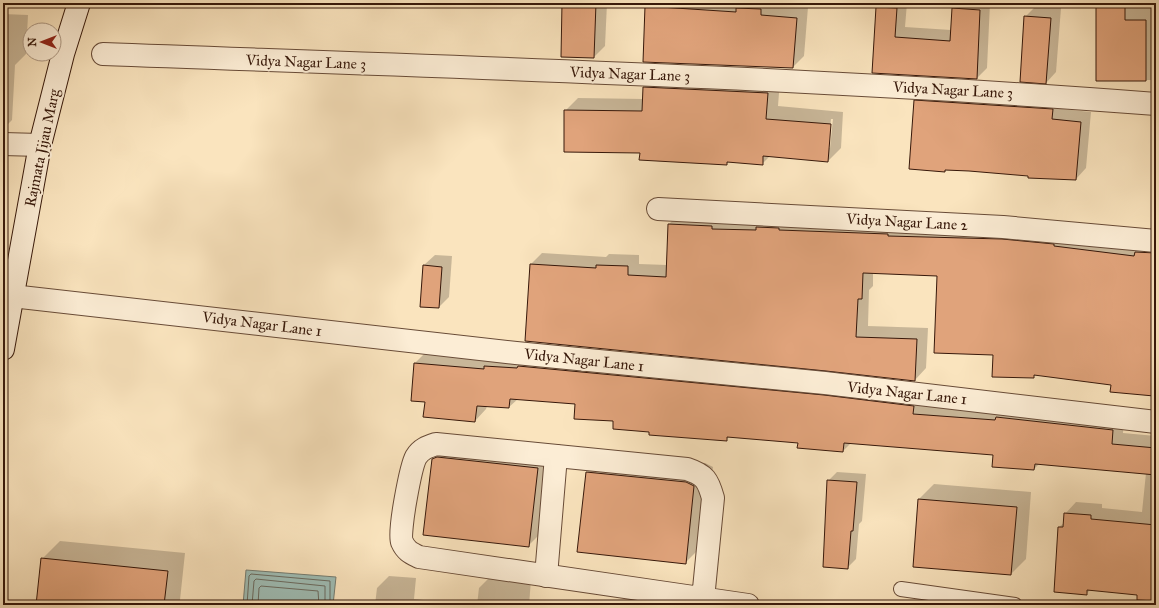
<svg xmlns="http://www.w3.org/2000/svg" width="1159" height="608" viewBox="0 0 1159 608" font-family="'IM FELL Great Primer',serif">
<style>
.water{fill:#9fbeb6;stroke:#757c71}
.shadow{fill:#0003;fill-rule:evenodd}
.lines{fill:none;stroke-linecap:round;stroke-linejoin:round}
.shore{stroke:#6b6b60;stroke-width:1}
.building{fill:#e0a37b;stroke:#37180a}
.lane-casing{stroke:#684b37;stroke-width:16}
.street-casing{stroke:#684b37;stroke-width:24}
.secondary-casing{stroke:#37180a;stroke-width:24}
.lane{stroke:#fcedd5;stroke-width:14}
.street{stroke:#fcedd5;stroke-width:22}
.secondary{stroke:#fcedd5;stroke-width:22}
.labels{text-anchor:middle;stroke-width:4;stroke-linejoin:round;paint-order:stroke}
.street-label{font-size:15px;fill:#37180a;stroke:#fcedd5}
</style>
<rect width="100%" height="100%" fill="#fae4be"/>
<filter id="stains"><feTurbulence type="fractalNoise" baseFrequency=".005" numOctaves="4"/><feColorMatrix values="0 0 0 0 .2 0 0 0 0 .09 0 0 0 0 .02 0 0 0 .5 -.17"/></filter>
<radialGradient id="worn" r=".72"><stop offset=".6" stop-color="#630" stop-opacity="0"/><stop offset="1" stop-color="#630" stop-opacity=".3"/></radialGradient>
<path class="water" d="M246,570L336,577L333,605H243Z"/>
<g class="shadow">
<path d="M563,3H607L605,46L594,57L562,56Z"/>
<path d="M649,3H771L808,7L804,56L793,67L646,6Z"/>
<path d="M881,3H907L905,27L951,30L953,8L958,3H990L987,68L977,78L873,72L877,7Z"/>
<path d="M1097,3L1156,5V80H1097Z"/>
<path d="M1036,6L1061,8L1056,72L1046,83L1025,17Z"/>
<path d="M3,14L28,15L26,54L15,65L12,120L3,129Z"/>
<path d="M657,75L780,80L778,106L843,112L841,148L828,161L770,156L762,164L729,161L726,164L641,152L565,111L578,98L644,99V87ZM831,119H833L830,148H828Z"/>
<path d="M926,90L1063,99L1062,109L1091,112L1086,168L1076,179L947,169L945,171L915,101Z"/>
<path d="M680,213L1156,241V393L1154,395L1112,384L1037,374L1033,377L994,354L938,275L873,273V286L869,290L868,326L928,328L926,368L915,380L530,265L542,253L606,257L609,254L639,255V264L667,265L669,224Z"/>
<path d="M435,255L452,256L449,297L439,307L424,265Z"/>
<path d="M426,352L1124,418L1123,433L1156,436V599L1138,594L1091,589L1086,594L1059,527L1064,523L1065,514L1076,502L1102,504V508L1142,512L1146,473L1039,464L1034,469L994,454L851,443L843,451L799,442L730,436L726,440L650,431L614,420L576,403L518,399L509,407L487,406L486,409L475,421L426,401L415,363Z"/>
<path d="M452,440L556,450L547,527L528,546L433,459Z"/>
<path d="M606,453L705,463L713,467L704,544L685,563L578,551L587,472Z"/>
<path d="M837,472L866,474L862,521L859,524L856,559L847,568L828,481Z"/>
<path d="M934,484L1031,492L1026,559L1011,574L919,499Z"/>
<path d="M60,541L185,553L180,600L228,605H37L42,559Z"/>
<path d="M389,576L416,578L414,599L471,605H375L377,588Z"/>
<path d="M491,576L531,580L529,605H477L479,588Z"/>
</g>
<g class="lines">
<g class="shore">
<path d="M247,605L249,576L251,574L330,581V605"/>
<path d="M252,605L254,581L256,579L325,586V605"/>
<path d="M258,605L259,588L261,586L318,591L319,605"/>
</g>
</g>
<g class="building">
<path d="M562,3H596L594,58L561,57Z"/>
<path d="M1096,5L1125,6V20H1146V81H1096Z"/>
<path d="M645,6L736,12V8L761,9V15L797,18L793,68L643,62Z"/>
<path d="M876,7L897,8L895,37L950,41L952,8L980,10L977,79L872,73Z"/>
<path d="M1024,16L1051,18L1046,84L1020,82Z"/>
<path d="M643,87L768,93L766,119L831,124L828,162L763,156V165L727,162V165L639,160L640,153L564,152V110L642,111Z"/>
<path d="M914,100L1053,109L1052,119L1081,122L1076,180L1028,178V176L969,171L945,170V172L909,169Z"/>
<path d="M668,224L712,226V229L756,230V227L779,228V230L888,234V236L1002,239L1054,244V246L1134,256L1135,252L1156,253V377L1154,396L1110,392L1111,385L1034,375V378L992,377L993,355L934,353L937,276L863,273L862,299H858L856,337L917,339L915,381L826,371L525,341L530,264L596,268V265L628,266V275L666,277Z"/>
<path d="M423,265L442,267L439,308L420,307Z"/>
<path d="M414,363L484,369V366L517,368L518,366L824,395L914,406L913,414L995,420L996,417L1113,430L1112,444L1156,448V475L1035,464L1034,470L992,467L993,455L844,443L843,452L797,448L798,443L727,437V441L649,435V432L613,429V421L574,419L575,404L510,399L509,408L477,406L475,422L423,417L425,402L411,401Z"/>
<path d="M437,457L538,468L529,547L423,535L432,459Z"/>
<path d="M586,472L686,482L694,486L686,564L577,552Z"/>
<path d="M827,480L857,482L853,531H851L848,569L823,567Z"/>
<path d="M918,499L1017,507L1011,575L913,567Z"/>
<path d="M1064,513L1091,515V519L1156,525V601L1137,600V595L1087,590V595L1054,592L1058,527H1063Z"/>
<path d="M41,558L168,571L164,605H36Z"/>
</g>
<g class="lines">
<g class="lane-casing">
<path id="lane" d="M901,589L1015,605"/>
</g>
<g class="street-casing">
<g id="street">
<path d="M103,54C454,67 805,77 1156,104"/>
<path d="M3,144L40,145"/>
<path d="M658,209L1003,227L1156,241"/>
<path d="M3,295L516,353L825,383L1156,422"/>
<path d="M546,576L556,456"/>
<path d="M703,599L713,498C708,480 705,475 687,469L436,444C427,447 421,449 416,457C411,466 398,532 402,542C406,551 411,553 419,557L748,605"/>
</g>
</g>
<g class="secondary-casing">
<path id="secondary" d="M3,349L40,145L63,54L79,3"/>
</g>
<use href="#lane" class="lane"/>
<use href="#street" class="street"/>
<use href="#secondary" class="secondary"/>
</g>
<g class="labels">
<g class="street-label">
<text transform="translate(306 62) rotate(2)" y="5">Vidya Nagar Lane 3</text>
<text transform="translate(630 74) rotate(2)" y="5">Vidya Nagar Lane 3</text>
<text transform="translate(953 90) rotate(3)" y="5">Vidya Nagar Lane 3</text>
<text transform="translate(42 148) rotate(-78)" y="5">Rajmata Jijau Marg</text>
<text transform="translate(907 222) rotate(3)" y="5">Vidya Nagar Lane 2</text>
<text transform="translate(262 324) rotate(7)" y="5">Vidya Nagar Lane 1</text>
<text transform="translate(584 360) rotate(6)" y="5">Vidya Nagar Lane 1</text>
<text transform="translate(907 393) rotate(6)" y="5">Vidya Nagar Lane 1</text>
</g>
</g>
<rect width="1159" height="608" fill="none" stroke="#fae4be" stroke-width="16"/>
<rect x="4" y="4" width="1151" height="600" fill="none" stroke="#37180a" stroke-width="2"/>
<rect x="8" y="8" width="1143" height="592" fill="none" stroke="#37180a"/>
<g transform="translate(42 42) rotate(270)"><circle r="19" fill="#fcedd5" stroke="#ad9884"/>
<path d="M0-3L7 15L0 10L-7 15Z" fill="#8f2418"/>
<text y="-6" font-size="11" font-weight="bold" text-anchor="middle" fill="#37180a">N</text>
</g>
<rect width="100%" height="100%" filter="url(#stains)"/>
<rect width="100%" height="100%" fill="url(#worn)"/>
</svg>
